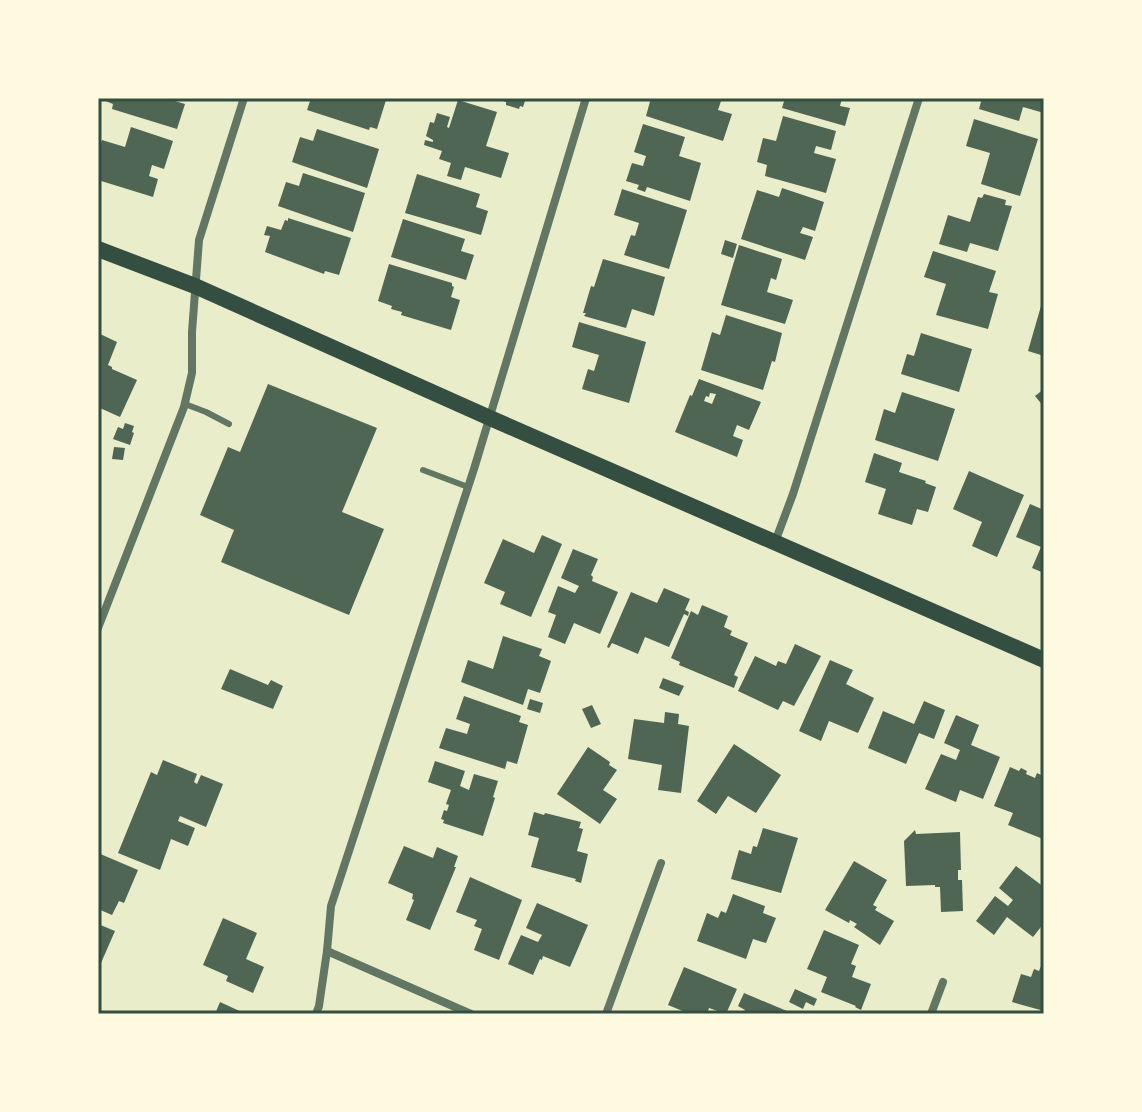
<svg xmlns="http://www.w3.org/2000/svg" width="1142" height="1112" viewBox="0 0 1142 1112" font-family="Lora,serif">
<style>
.building{fill:#4f6655;fill-rule:evenodd}
.lines{fill:none;stroke-linecap:round;stroke-linejoin:round}
.service{stroke:#617663;stroke-width:6}
.minor{stroke:#617663;stroke-width:8}
.secondary{stroke:#344e41;stroke-width:16}
.neatline{fill:none;stroke:#344e41;stroke-width:3}
</style>
<rect width="100%" height="100%" fill="#e9edc9"/>
<g class="building">
<path d="M98,98H165L185,104L177,129L112,109L113,104Z"/>
<path d="M311,98H379L386,100L377,129L370,127L369,130L307,110Z"/>
<path d="M495,98H526L523,107L520,106L519,109L506,105V102Z"/>
<path d="M651,98H722L718,110L732,114L723,141L646,116Z"/>
<path d="M785,98H842L840,106L850,108L845,126L782,108Z"/>
<path d="M982,98H1044V113L1023,107L1019,121L979,109Z"/>
<path d="M458,100L497,112L486,146L509,153L501,178L465,167L461,180L447,176L451,163L439,159L442,151L424,145L425,140L433,142V140L426,136L430,122L434,123L437,113L450,117L447,127L449,128Z"/>
<path d="M783,116L836,131L831,150L816,146L814,153L836,159L826,193L765,176L767,165L757,162L763,138L776,141Z"/>
<path d="M974,119L1038,139L1020,196L981,184L990,153L966,146Z"/>
<path d="M643,124L685,137L679,156L701,163L690,201L647,187L645,192L637,189L639,185L626,181L632,163L643,166L646,156L634,152Z"/>
<path d="M131,127L173,141L164,169L152,165L149,176L158,179L153,197L98,180V151L102,140L125,147Z"/>
<path d="M317,129L379,149L367,188L292,162L300,137L313,141Z"/>
<path d="M303,173L365,193L353,232L278,206L286,182L299,186Z"/>
<path d="M417,174L480,194L476,207L488,211L481,235L405,213Z"/>
<path d="M782,188L824,202L815,231L803,227L800,233L813,237L805,260L741,239L757,190L779,197Z"/>
<path d="M622,189L687,210L669,269L624,255L631,235L635,236L639,223L614,215Z"/>
<path d="M984,194L1006,200L1005,205L1012,206L998,251L970,243L967,252L939,244L948,215L970,222L978,197L982,198Z"/>
<path d="M288,218L351,238L339,275L325,271L324,274L265,252L270,236L264,235L267,226L281,230L285,220L288,221Z"/>
<path d="M403,219L465,239L461,251L474,255L466,280L391,257Z"/>
<path d="M725,240L737,244L733,258L721,254Z"/>
<path d="M739,245L782,259L776,280L771,278L767,292L793,300L785,324L721,305Z"/>
<path d="M933,251L996,271L989,292L998,294L988,329L936,315L946,284L924,277Z"/>
<path d="M603,259L665,277L654,316L632,309L626,328L584,316L586,313H583L591,286L594,287Z"/>
<path d="M389,264L452,283V286L454,287L451,297L460,300L451,330L401,315L402,312L391,309L392,306L378,301Z"/>
<path d="M1041,306L1044,307V356L1028,351Z"/>
<path d="M726,315L782,333L775,362L772,361L763,390L701,370L712,332L720,335Z"/>
<path d="M579,322L646,342L629,403L582,389L588,369L594,371L599,355L572,347Z"/>
<path d="M98,333L117,342L108,365L112,367V369L137,380L120,417L100,408L98,414Z"/>
<path d="M921,333L972,349L959,392L901,374L907,354L914,356Z"/>
<path d="M699,379L761,402L749,430L737,425L733,436L743,440L737,457L675,432L690,395L692,396ZM710,393L716,394L712,404L704,401L706,396L709,397Z"/>
<path d="M268,384L377,428L342,512L384,529L349,615L221,562L234,530L200,515L228,447L240,452Z"/>
<path d="M1044,389V407L1035,396Z"/>
<path d="M902,392L955,409L938,461L875,440L884,409L895,413Z"/>
<path d="M125,423L134,426L132,432L134,433L130,445L113,439L118,427L123,429Z"/>
<path d="M114,447L125,448L123,460L112,459Z"/>
<path d="M874,453L902,463L899,472L926,481L925,483L936,487L928,512L917,509L912,525L878,514L886,489L865,482Z"/>
<path d="M969,471L1024,495L997,557L972,546L982,522L953,509Z"/>
<path d="M1030,504L1044,510V573L1032,568L1041,547L1016,537Z"/>
<path d="M542,535L562,544L531,617L500,604L505,592L484,583L503,539L534,553Z"/>
<path d="M573,549L598,559L591,575L593,577L592,581L618,592L600,634L574,623L565,644L548,637L556,615L548,612L558,586L575,593L579,586L561,578Z"/>
<path d="M664,588L690,599L685,610L689,612L688,616L684,614L669,647L645,637L638,654L612,643L609,648L607,647L631,592L657,603Z"/>
<path d="M702,605L728,616L724,627L732,631L730,635L748,643L734,675L738,677L734,688L679,665L680,662L671,658L691,611L698,615Z"/>
<path d="M503,636L542,649L539,656L551,661L540,693L528,689L523,705L461,682L468,660L493,669Z"/>
<path d="M795,644L821,656L794,706L783,701L778,710L738,691L755,656L776,666L778,661L786,664Z"/>
<path d="M830,660L853,670L846,684L874,698L858,733L829,721L821,741L799,731Z"/>
<path d="M230,669L268,685L271,680L283,686L273,709L221,689Z"/>
<path d="M663,678L684,686L679,696L659,688Z"/>
<path d="M464,696L521,716L519,722L528,725L517,764L507,761L505,769L439,748L446,728L467,734L470,724L456,719Z"/>
<path d="M530,699L543,703L540,713L527,709Z"/>
<path d="M924,701L945,710L934,739L919,733L906,764L868,748L883,711L914,724Z"/>
<path d="M592,705L601,724L591,728L582,709Z"/>
<path d="M665,712L679,714L678,724L689,726L681,793L658,790L662,765L628,759L634,719L664,723Z"/>
<path d="M956,715L979,725L971,745L1000,757L983,799L960,790L956,802L925,789L941,754L956,760L960,750L944,743Z"/>
<path d="M734,744L781,775L756,813L728,796L716,814L697,801Z"/>
<path d="M588,747L610,762L609,765L617,770L603,790L617,799L600,824L557,794Z"/>
<path d="M163,760L197,774L194,782L197,784L201,775L223,784L206,827L180,816L178,821L195,828L188,846L171,839L160,870L118,853L151,772L157,775Z"/>
<path d="M435,761L465,771L460,786L469,790L474,774L498,781L493,797L495,798L483,836L443,823L444,820L441,819L444,810L447,811L449,805L446,804L451,790L428,782Z"/>
<path d="M1010,767L1019,771L1021,768L1027,771L1026,774L1035,778L1037,773L1041,775L1044,769L1043,839L1008,825L1013,813L994,806Z"/>
<path d="M534,812L544,815L545,813L581,822L579,828L583,829L577,851L588,854L581,883L575,881L576,879L531,867L539,838L528,835Z"/>
<path d="M763,828L798,838L781,893L731,879L739,850L751,854L753,846L757,847Z"/>
<path d="M915,830L916,834L960,832L961,870H958V880H962L963,911L941,912L940,887H935V885L906,886L904,841Z"/>
<path d="M404,846L433,858L437,847L458,856L454,867H456L430,930L406,920L414,900L412,899L413,894L388,883Z"/>
<path d="M98,853L138,870L124,903L119,901L112,915L98,909Z"/>
<path d="M854,861L887,880L873,905L877,907L875,910L894,921L880,945L854,927L857,924L850,920L849,923L825,910Z"/>
<path d="M1016,866L1044,887V923L1033,937L1007,917L994,935L976,921L995,896L1008,906L1013,900L999,888Z"/>
<path d="M470,877L522,900L499,960L474,950L482,929L474,926L477,920L456,912Z"/>
<path d="M733,894L765,906L763,913L776,918L766,943L753,939L746,959L697,941L707,913L718,918L721,911L726,913Z"/>
<path d="M537,903L588,925L570,967L543,956L542,960L540,959L533,975L508,964L521,935L538,942L542,935L526,928Z"/>
<path d="M223,918L257,933L246,959L264,967L253,993L226,981L228,976L203,965Z"/>
<path d="M98,924L115,931L101,963L98,962Z"/>
<path d="M824,930L859,945L851,964L856,966L852,977L871,984L861,1010L855,1007L856,1006L821,992L827,977L807,969Z"/>
<path d="M1044,959V1011L1012,1002L1021,974L1031,977L1034,969L1039,971Z"/>
<path d="M684,967L737,989L726,1014L709,1008L707,1014H690L668,1005Z"/>
<path d="M795,989L817,999L814,1006L806,1002L803,1009L789,1002Z"/>
<path d="M744,993L794,1014H743L745,1010L738,1006Z"/>
<path d="M220,1002L246,1014H215Z"/>
</g>
<g class="lines">
<g class="service">
<path d="M185,404L206,412L229,424"/>
<path d="M423,470L468,487"/>
</g>
<g class="minor">
<path d="M775,542L793,494L919,98"/>
<path d="M98,628L184,407L192,373V332L199,240L244,98"/>
<path d="M327,951L471,1014"/>
<path d="M316,1014L319,1006L327,951L331,906L474,469L586,98"/>
<path d="M606,1014L661,863"/>
<path d="M931,1014L943,982"/>
</g>
<path class="secondary" d="M98,249L195,286L490,418L1044,660"/>
</g>
<rect width="1142" height="1112" fill="none" stroke="#fefae0" stroke-width="200"/>
<rect x="100" y="100" width="942" height="912" class="neatline"/>
</svg>
